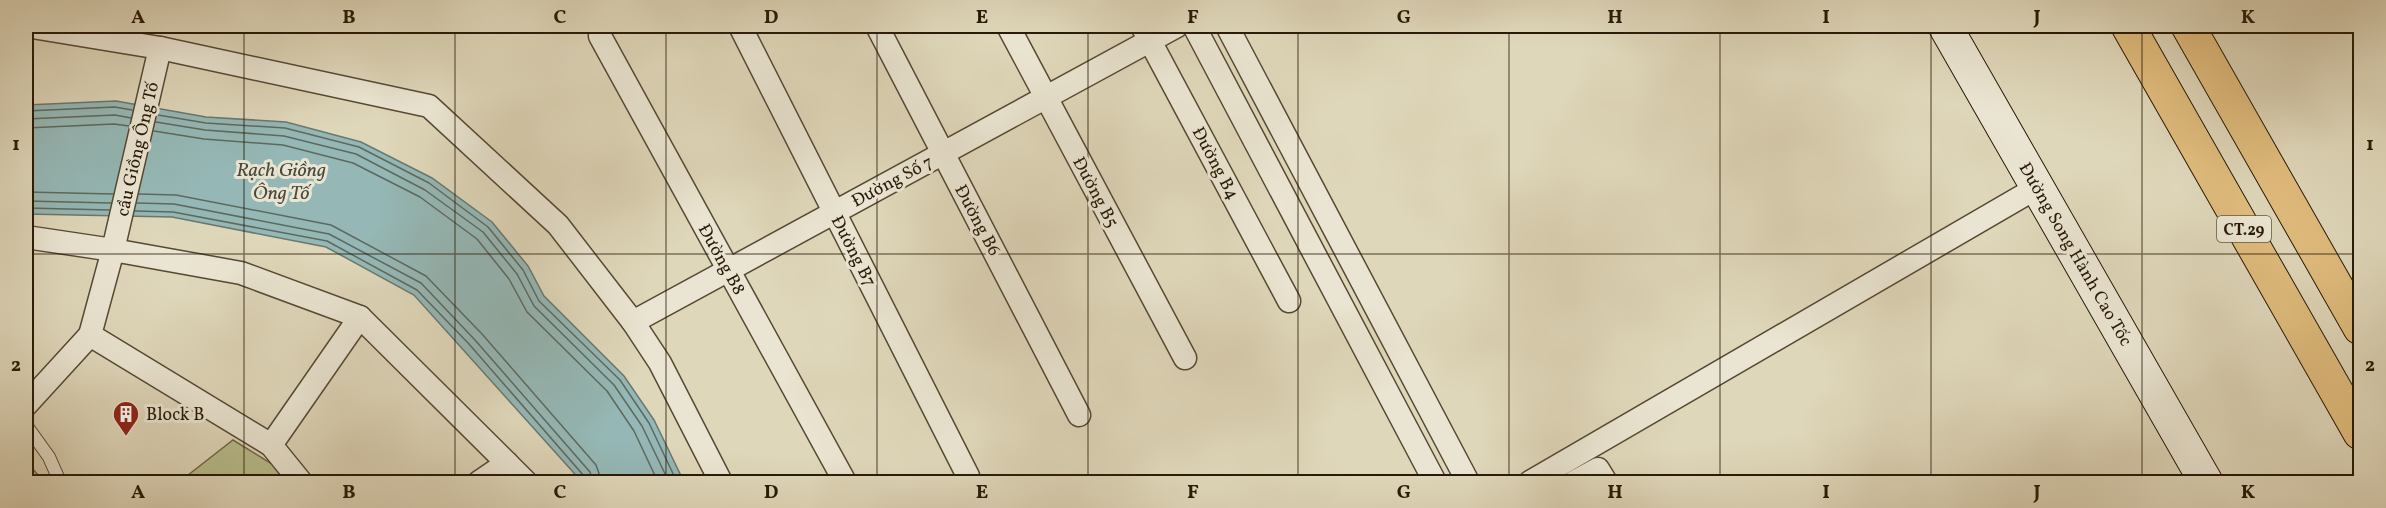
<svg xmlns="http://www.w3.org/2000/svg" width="2386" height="508" viewBox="0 0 2386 508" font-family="Vollkorn,serif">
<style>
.green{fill:#b8bc8b;stroke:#706b49;stroke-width:1.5}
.water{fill:#95b8b6;stroke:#697970;stroke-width:1.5}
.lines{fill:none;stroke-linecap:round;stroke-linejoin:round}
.shore{stroke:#5e695e;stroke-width:1.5}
.service-casing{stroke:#564934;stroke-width:14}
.minor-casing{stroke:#564934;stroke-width:25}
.secondary-casing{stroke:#281a07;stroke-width:35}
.motorway-casing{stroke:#281a07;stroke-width:35}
.service{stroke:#eae5d2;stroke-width:12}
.minor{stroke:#eae5d2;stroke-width:22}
.secondary{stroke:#eae5d2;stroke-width:33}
.motorway{stroke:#e0bc7d;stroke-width:33}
.grid{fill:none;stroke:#281a07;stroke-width:1.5;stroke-opacity:0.55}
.labels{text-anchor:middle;stroke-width:6;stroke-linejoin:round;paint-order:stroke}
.shield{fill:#eae5d2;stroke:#625744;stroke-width:1.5}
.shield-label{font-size:16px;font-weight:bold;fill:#281a07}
.street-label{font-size:18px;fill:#281a07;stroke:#eae5d2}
.poi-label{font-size:18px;fill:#281a07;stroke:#eae5d2;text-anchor:start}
.water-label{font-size:20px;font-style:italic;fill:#49493c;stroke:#eae5d2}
.neatline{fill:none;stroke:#281a07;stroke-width:2}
.grid-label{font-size:20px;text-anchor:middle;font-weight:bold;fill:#281a07}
</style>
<rect width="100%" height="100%" fill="#dfd7ba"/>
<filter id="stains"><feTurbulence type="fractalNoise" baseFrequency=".00333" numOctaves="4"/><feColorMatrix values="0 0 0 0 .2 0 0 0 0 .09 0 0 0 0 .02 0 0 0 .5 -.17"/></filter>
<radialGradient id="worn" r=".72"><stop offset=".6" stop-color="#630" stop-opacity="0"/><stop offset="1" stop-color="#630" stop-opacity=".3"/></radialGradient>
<g class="green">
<path d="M233,440L272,464L288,482H186L183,479Z"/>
<path d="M26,461L27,462L44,482H26Z"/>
</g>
<path class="water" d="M116,101L206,117L286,122L361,142L432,178L492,222L528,266L544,296L624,376L654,420L684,482H582L414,295L326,247L172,217L26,214V105Z"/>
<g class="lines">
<g class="shore">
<path d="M26,111L115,107L132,110"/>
<path d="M158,115L206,123L285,128L359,147L429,183L488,227L523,270L539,301L620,380L649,423L677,482"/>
<path d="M26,119L115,115L131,118"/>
<path d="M156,122L205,130L284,136L356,154L425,190L483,232L517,274L534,306L614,385L642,426L669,482"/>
<path d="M26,128L114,124L129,126"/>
<path d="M154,131L204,139L283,145L353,163L420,197L477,239L509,279L527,312L607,391L634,431L658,482"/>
<path d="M26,192L113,194"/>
<path d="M139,194L176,195L331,225L426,276L482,334L596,465L602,482"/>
<path d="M26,201L111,203"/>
<path d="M137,203L174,204L329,234L421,283L475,340L590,472L593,482"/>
<path d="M26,208L109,210"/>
<path d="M135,211L173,212L327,241L417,290L469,344L584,476L586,482"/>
</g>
<g class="service-casing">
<path id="service" d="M26,425L49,457L60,482"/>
</g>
<g class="minor-casing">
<g id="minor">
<path d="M26,26L160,48L429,106L558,225L633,322L660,363L721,482"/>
<path d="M740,26L968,476"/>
<path d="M877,26L1079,415"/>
<path d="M1008,26L1185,358"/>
<path d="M1142,26L1289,301"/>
<path d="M1194,26L1435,482"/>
<path d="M1227,26L1468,482"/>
<path d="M600,36L845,482"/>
<path d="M26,237L113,250L160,48"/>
<path d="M633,322L1177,26"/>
<path d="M26,405L90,335"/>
<path d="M271,445L360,317"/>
<path d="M301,482L271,445L90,335L113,250L241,273L360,317L526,482"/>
<path d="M479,482L507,463"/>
<path d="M1530,482L2038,187"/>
<path d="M1574,482L1598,469L1606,482"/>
</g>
</g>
<g class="secondary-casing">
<path id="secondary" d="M1945,26L2206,482"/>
</g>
<g class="motorway-casing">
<g id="motorway">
<path d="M2128,26L2360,433"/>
<path d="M2188,26L2360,328"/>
</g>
</g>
<use href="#service" class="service"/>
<use href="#minor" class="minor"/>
<use href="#secondary" class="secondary"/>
<use href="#motorway" class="motorway"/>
</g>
<path class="grid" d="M244,26V482M455,26V482M666,26V482M877,26V482M1088,26V482M1298,26V482M1509,26V482M1720,26V482M1931,26V482M2142,26V482M26,254H2360"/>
<defs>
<g id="building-pin" transform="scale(1.35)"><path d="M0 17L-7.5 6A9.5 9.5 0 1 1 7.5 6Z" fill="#8f2418" stroke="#eae5d2"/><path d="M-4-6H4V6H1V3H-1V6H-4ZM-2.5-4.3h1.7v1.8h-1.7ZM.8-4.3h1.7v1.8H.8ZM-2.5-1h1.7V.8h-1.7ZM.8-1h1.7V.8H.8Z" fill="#fff"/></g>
</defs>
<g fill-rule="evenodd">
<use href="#building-pin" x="126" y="414"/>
</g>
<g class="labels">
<rect class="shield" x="2217" y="216" width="54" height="26" rx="4.5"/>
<g class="shield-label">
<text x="2244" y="235">CT.29</text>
</g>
<g class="street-label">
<text transform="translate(137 149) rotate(-77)" y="6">cầu Giồng Ông Tố</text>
<text transform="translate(1216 163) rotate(62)" y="6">Đường B4</text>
<text transform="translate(892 181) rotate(-28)" y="6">Đường Số 7</text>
<text transform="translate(1096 192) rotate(62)" y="6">Đường B5</text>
<text transform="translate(978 220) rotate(62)" y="6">Đường B6</text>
<text transform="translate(854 251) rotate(63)" y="6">Đường B7</text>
<text transform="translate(2076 254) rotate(60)" y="6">Đường Song Hành Cao Tốc</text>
<text transform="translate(722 259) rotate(61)" y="6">Đường B8</text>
</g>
<g class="poi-label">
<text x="146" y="420">Block B</text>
</g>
<g class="water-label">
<text x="281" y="176">Rạch Giồng<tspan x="281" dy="23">Ông Tố</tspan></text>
</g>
</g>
<rect width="2386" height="508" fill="none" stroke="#dfd7ba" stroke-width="66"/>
<rect x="33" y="33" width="2320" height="442" class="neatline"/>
<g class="grid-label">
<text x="138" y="23">A</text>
<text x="349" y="23">B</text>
<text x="560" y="23">C</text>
<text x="771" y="23">D</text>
<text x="982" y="23">E</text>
<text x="1193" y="23">F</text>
<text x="1404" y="23">G</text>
<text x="1615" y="23">H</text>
<text x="1826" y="23">I</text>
<text x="2037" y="23">J</text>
<text x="2248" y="23">K</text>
<text x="16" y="150">1</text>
<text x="2370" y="150">1</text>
<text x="16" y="371">2</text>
<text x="2370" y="371">2</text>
<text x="138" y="498">A</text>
<text x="349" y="498">B</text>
<text x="560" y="498">C</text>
<text x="771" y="498">D</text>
<text x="982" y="498">E</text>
<text x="1193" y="498">F</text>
<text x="1404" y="498">G</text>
<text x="1615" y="498">H</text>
<text x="1826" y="498">I</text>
<text x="2037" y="498">J</text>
<text x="2248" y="498">K</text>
</g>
<rect width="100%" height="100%" filter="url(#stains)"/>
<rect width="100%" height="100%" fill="url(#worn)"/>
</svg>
